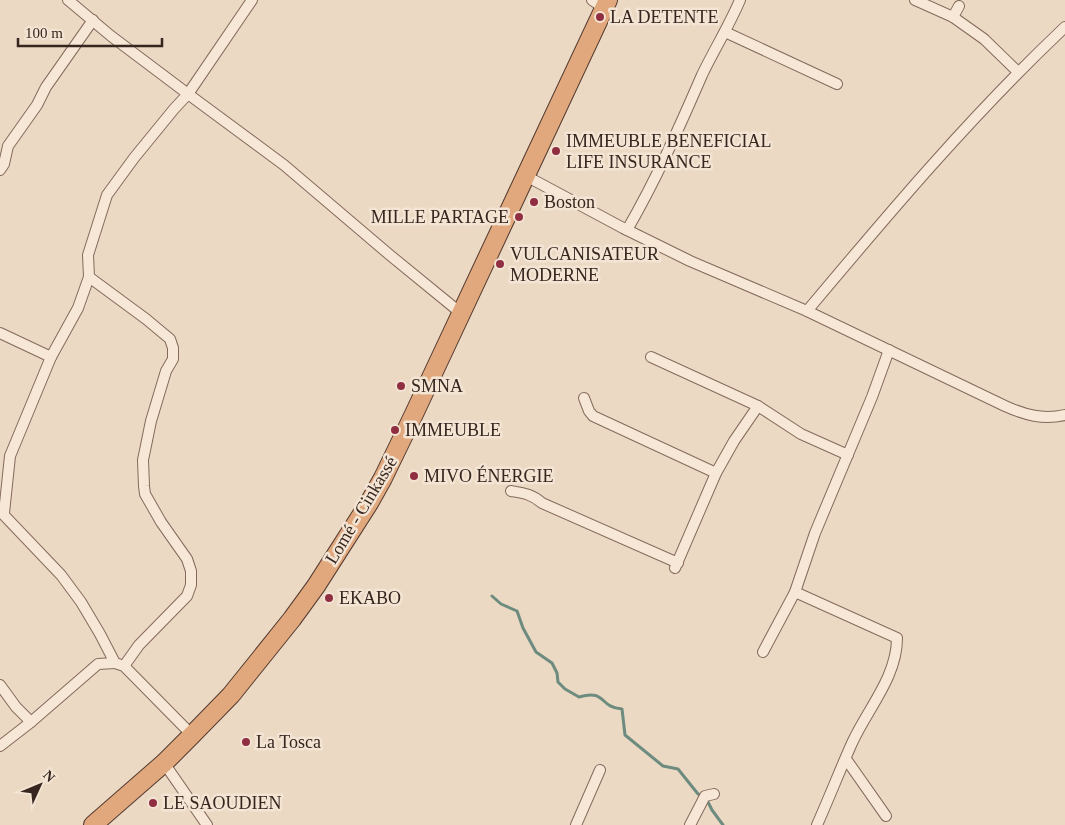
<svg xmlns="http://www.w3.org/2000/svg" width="1065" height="825" viewBox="0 0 1065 825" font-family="'Times New Roman',serif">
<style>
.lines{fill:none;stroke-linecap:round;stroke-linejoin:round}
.stream{stroke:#6d8c7f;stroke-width:3}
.minor-casing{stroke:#856a5c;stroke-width:12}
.trunk-casing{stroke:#533a30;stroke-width:20}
.minor{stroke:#f7e7d7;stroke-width:10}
.trunk{stroke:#e0a87c;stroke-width:18}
.poi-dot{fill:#902f41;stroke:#f3e4d3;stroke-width:2}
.labels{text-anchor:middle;stroke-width:5;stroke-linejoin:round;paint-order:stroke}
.poi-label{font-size:18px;fill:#36261f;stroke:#f3e4d3;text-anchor:start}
.street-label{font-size:18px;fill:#36261f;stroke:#f3e4d3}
</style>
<rect width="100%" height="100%" fill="#ebd9c4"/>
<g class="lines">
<path class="stream" d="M492,596L501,604L517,611L523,628L536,652L552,663L557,673L558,682L565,689L579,697C607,689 598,707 622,709L625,735L663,766L678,769L698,794L705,796L712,810L723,825"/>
<g class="minor-casing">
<g id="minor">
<path d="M68,0L111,36L188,94L284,165L391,256L462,314"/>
<path d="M592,0L604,8"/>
<path d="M915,0L953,17L984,39L1018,72"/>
<path d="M953,17L959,6"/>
<path d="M725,32L837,84"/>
<path d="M0,170L4,164L8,146L37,105L46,87L93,20"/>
<path d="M526,176L623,228L690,261L807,311L1005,406C1025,415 1043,420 1065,415"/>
<path d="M627,230C656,180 679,128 702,75C714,50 729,26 740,0"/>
<path d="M89,277L146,319L170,339L173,348V359L166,371L151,421L143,460L144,486L145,494L161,522L187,559L191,571V585L187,596L139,645L124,666"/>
<path d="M807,311C890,212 971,116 1065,27"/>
<path d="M0,333L51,357"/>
<path d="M651,357L758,406L801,434L848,455"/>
<path d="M584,398L589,411L593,416L716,473"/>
<path d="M511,491C523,493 532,494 542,503L678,563"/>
<path d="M0,511L61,575L81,602L100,634L115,663L124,666L192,735"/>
<path d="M4,513L10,456L51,357L78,308L89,277L88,255L107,195L134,158L174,109L188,94L252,0"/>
<path d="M675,568L716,473L734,441L758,406"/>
<path d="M795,592L897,638C897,677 868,708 852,743C840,770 829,798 817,825"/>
<path d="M763,652L795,592L815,533L872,397L889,350"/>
<path d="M0,685L16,707L31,722"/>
<path d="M0,746L31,722L98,664L115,663"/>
<path d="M846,759L886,816"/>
<path d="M164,763L207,825"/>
<path d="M576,825L600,770"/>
<path d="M690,825L705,796L714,794"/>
</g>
</g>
<g class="trunk-casing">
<path id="trunk" d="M93,825L164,763L192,735L231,695L292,619L316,586L369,503L383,478L414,414L608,0"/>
</g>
<use href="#minor" class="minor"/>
<use href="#trunk" class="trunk"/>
</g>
<g class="poi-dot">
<circle cx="600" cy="17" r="5"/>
<circle cx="556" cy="151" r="5"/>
<circle cx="534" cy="202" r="5"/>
<circle cx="519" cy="217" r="5"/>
<circle cx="500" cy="264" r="5"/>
<circle cx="401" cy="386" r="5"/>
<circle cx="395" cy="430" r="5"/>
<circle cx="414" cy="476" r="5"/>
<circle cx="329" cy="598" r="5"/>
<circle cx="246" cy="742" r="5"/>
<circle cx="153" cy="803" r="5"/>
</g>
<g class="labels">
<g class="poi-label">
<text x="610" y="23">LA DETENTE</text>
<text x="566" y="147">IMMEUBLE BENEFICIAL<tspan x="566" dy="21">LIFE INSURANCE</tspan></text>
<text x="544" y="208">Boston</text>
<text x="509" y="223" text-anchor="end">MILLE PARTAGE</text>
<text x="510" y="260">VULCANISATEUR<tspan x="510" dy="21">MODERNE</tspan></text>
<text x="411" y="392">SMNA</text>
<text x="405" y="436">IMMEUBLE</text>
<text x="424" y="482">MIVO ÉNERGIE</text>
<text x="339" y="604">EKABO</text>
<text x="256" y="748">La Tosca</text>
<text x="163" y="809">LE SAOUDIEN</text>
</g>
<g class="street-label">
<text transform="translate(361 510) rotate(-59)" y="6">Lomé - Cinkassé</text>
</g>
</g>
<g transform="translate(40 785) rotate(46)" stroke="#f3e4d3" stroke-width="4" paint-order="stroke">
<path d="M0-4L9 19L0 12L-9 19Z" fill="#36261f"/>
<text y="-8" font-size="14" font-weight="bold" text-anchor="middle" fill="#36261f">N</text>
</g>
<path d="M18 38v8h144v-8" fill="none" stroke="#36261f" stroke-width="2.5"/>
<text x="25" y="38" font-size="15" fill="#36261f" stroke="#f3e4d3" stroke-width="4" paint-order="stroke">100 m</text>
</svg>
